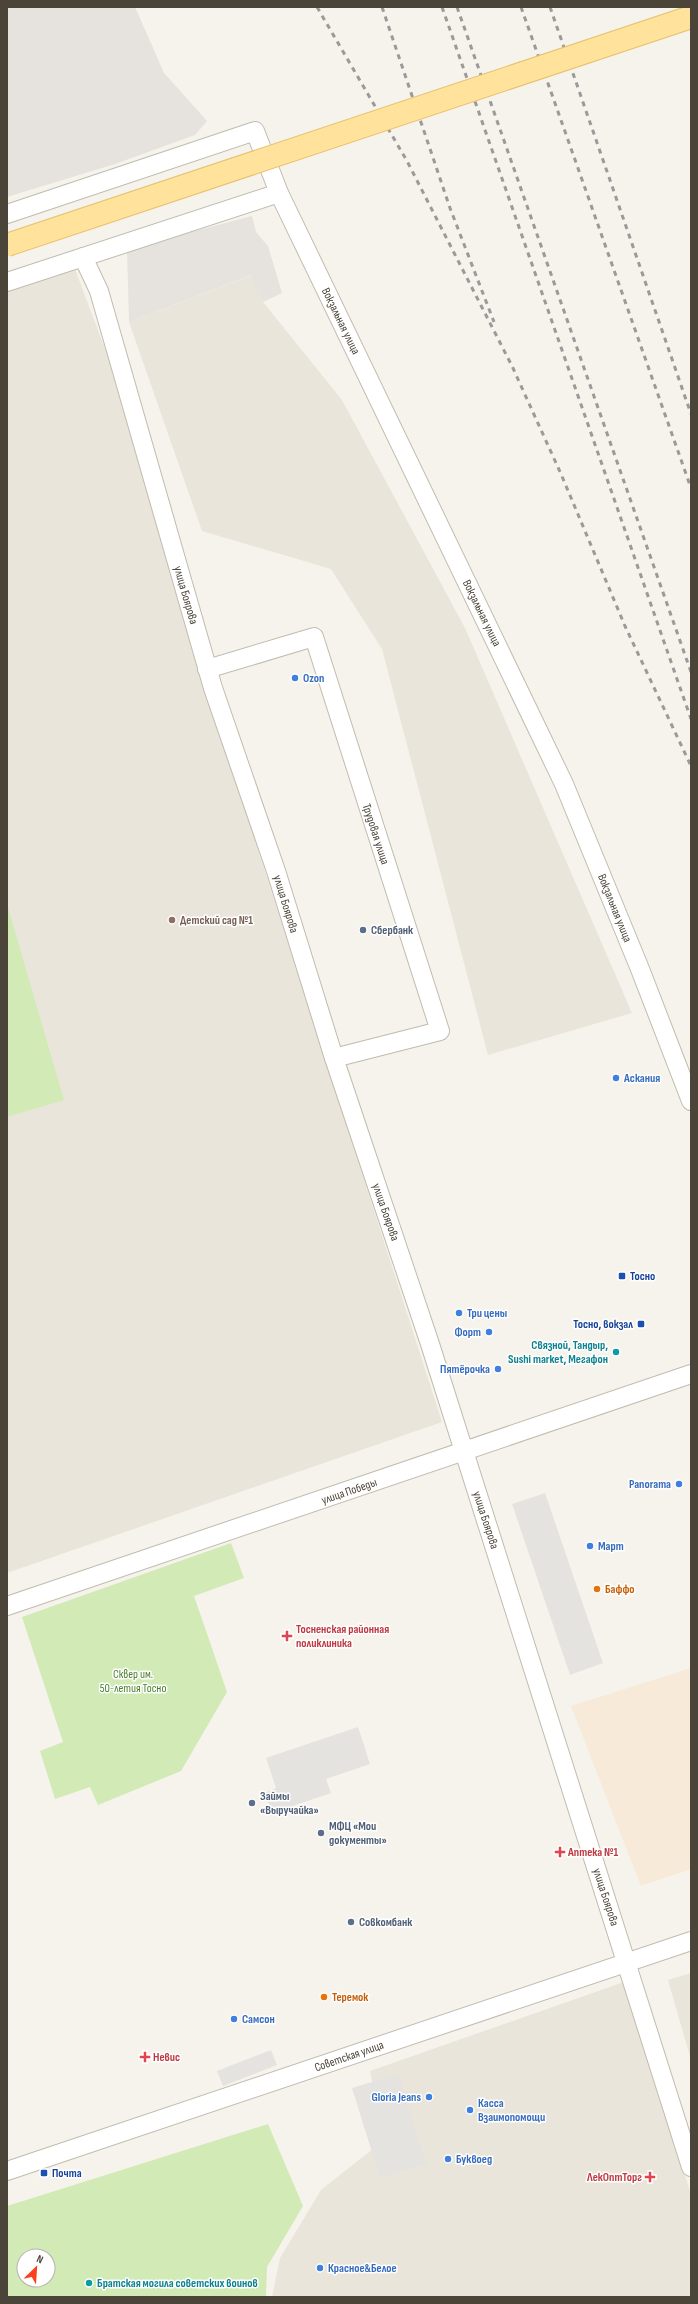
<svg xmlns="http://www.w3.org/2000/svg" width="698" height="2304" viewBox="0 0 698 2304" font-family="'Sofia Sans Condensed',sans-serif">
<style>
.residential{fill:#eae5da}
.commercial{fill:#f7ead8}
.industrial{fill:#e6e2dd}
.green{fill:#d2eab5;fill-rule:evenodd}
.parking{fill:#e5e3e0}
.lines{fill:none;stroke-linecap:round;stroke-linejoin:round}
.minor-casing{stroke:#c2bbae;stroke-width:20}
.minor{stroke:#fff;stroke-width:18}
.rail{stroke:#9a9a9a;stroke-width:3;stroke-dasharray:5 5;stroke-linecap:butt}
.major-bridge-casing{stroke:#e6c16a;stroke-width:24;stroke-linecap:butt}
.major-bridge{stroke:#ffe39c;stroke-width:22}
.shop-dot{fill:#3f7fe0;stroke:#fff;stroke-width:1.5}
.education-dot{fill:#8d6e63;stroke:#fff;stroke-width:1.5}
.service-dot{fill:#5c6f8a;stroke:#fff;stroke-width:1.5}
.transit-dot{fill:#1a4fb4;stroke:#fff;stroke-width:1.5}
.culture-dot{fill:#0f9aa8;stroke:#fff;stroke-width:1.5}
.food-dot{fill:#e8710a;stroke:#fff;stroke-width:1.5}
.health-dot{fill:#e0444e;stroke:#fff;stroke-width:1.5}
.labels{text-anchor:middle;stroke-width:3;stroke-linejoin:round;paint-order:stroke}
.street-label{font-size:12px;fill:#4b4439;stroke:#fff}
.shop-label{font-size:12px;font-weight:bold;fill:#366cbe;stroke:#fff;text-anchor:start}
.education-label{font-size:12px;font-weight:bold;fill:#785e54;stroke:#fff;text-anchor:start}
.service-label{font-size:12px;font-weight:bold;fill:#4e5e75;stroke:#fff;text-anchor:start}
.transit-label{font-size:12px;font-weight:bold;fill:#164399;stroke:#fff;text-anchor:start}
.culture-label{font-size:12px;font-weight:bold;fill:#0d838f;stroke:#fff;text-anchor:end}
.food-label{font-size:12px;font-weight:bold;fill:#c56008;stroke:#fff;text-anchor:start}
.health-label{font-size:12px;font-weight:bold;fill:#be3a42;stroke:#fff;text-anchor:start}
.park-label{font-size:12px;fill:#4a7f2a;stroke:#fff}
</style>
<rect width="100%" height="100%" fill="#f6f3ec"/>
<g class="residential">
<path d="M75,269L107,354L201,672L442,1422L7,1573V291Z"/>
<path d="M252,275L263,302L342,400L465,628L632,1013L488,1055L382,649L331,569L202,531L129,322Z"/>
<path d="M691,1973V2060L668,1980Z"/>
<path d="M624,1982L691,2194V2297H272L280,2258L321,2190L384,2140L370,2071Z"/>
</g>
<path class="commercial" d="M691,1668V1869L641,1886L571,1706Z"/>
<g class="industrial">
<path d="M7,7H135L164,73L207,121L195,135L115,164L7,197Z"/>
<path d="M252,216L256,232L268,246L282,293L263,302L251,275L129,322L127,249Z"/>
</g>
<g class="green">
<path d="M7,904L64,1100L7,1117Z"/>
<path d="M231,1543L244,1578L194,1596L227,1692L181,1771L98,1805L90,1787L55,1799L40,1751L63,1742L22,1617Z"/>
<path d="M268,2124L303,2206L267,2267L266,2297H7V2206ZM24,2256H48V2280H24Z"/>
</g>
<g class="parking">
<path d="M545,1493L603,1663L570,1675L512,1504Z"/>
<path d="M358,1727L370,1764L326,1779L331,1793L272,1813L265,1793L276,1788L266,1758Z"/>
<path d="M271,2050L277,2065L223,2086L217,2071Z"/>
<path d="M398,2074L426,2164L380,2178L352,2088Z"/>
</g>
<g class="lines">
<g class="minor-casing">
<g id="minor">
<path d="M7,214L255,131L279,193L564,784L640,969L691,1101"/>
<path d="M83,257L99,291L213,688L276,871L334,1058L430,1344L691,2167"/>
<path d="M7,282L279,193"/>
<path d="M207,669L314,637L440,1031L334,1058"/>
<path d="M7,1606L691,1374"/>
<path d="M7,2171L691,1941"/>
</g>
</g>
<use href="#minor" class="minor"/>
<g class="rail">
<path d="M317,7L407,161L512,366L561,474L625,626L691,766"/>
<path d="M382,7L450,208L494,322"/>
<path d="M442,7L691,719"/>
<path d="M457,7L691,672"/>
<path d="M521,7L691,488"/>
<path d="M550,7L691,414"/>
</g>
<g class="major-bridge-casing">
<path id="major-bridge" d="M7,245L691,17"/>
</g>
<use href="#major-bridge" class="major-bridge"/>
</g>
<g class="shop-dot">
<circle cx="295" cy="678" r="4"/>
<circle cx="616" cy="1078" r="4"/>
<circle cx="459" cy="1313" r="4"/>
<circle cx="489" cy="1332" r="4"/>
<circle cx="498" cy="1369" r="4"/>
<circle cx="679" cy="1484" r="4"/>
<circle cx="590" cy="1546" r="4"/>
<circle cx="234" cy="2019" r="4"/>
<circle cx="429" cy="2097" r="4"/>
<circle cx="470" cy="2110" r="4"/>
<circle cx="448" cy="2159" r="4"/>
<circle cx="320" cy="2268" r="4"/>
</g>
<circle class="education-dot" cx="172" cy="920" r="4"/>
<g class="service-dot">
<circle cx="363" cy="930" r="4"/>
<circle cx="252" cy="1803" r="4"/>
<circle cx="321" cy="1833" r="4"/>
<circle cx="351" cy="1922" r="4"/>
</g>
<g class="transit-dot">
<rect x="618" y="1272" width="8" height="8" rx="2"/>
<rect x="637" y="1320" width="8" height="8" rx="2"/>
<rect x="40" y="2169" width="8" height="8" rx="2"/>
</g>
<g class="culture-dot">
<circle cx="616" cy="1352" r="4"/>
<circle cx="89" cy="2283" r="4"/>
</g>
<g class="food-dot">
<circle cx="597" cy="1589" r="4"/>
<circle cx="324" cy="1997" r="4"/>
</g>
<g class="health-dot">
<path d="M285 1630h4v4h4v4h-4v4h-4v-4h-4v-4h4z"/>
<path d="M558 1846h4v4h4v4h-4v4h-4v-4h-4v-4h4z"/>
<path d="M143 2051h4v4h4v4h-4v4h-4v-4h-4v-4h4z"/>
<path d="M648 2171h4v4h4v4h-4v4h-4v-4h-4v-4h4z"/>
</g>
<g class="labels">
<g class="street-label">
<text transform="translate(341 321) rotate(64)" y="4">Вокзальная улица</text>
<text transform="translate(186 595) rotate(74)" y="4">улица Боярова</text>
<text transform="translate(482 613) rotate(64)" y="4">Вокзальная улица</text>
<text transform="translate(376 834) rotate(72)" y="4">Трудовая улица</text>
<text transform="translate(286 904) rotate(73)" y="4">улица Боярова</text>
<text transform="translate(615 908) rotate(68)" y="4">Вокзальная улица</text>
<text transform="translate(386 1212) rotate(71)" y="4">улица Боярова</text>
<text transform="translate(349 1491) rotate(-19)" y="4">улица Победы</text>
<text transform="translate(486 1520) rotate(72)" y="4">улица Боярова</text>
<text transform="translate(606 1897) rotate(72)" y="4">улица Боярова</text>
<text transform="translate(349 2056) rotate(-19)" y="4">Советская улица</text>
</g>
<g class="shop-label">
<text x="303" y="682">Ozon</text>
<text x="624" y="1082">Аскания</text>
<text x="467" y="1317">Три цены</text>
<text x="481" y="1336" text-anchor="end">Форт</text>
<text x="490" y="1373" text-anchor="end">Пятёрочка</text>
<text x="671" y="1488" text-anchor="end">Panorama</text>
<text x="598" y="1550">Март</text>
<text x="242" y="2023">Самсон</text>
<text x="421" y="2101" text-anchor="end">Gloria Jeans</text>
<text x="478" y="2107">Касса<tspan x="478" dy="14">Взаимопомощи</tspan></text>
<text x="456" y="2163">Буквоед</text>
<text x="328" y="2272">Красное&amp;Белое</text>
</g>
<g class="education-label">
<text x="180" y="924">Детский сад №1</text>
</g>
<g class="service-label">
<text x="371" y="934">Сбербанк</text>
<text x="260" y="1800">Займы<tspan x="260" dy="14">«Выручайка»</tspan></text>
<text x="329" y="1830">МФЦ «Мои<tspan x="329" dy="14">документы»</tspan></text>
<text x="359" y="1926">Совкомбанк</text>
</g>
<g class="transit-label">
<text x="630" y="1280">Тосно</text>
<text x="633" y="1328" text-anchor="end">Тосно, вокзал</text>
<text x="52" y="2177">Почта</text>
</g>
<g class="culture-label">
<text x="608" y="1349">Связной, Тандыр,<tspan x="608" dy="14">Sushi market, Мегафон</tspan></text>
<text x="97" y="2287" text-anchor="start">Братская могила советских воинов</text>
</g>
<g class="food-label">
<text x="605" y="1593">Баффо</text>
<text x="332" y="2001">Теремок</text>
</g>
<g class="health-label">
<text x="296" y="1633">Тосненская районная<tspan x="296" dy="14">поликлиника</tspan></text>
<text x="568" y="1856">Аптека №1</text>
<text x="153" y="2061">Невис</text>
<text x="642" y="2181" text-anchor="end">ЛекОптТорг</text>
</g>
<g class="park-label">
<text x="133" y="1678">Сквер им.<tspan x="133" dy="14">50-летия Тосно</tspan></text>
</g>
</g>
<rect width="698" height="2304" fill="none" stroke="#4b4439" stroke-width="16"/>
<g transform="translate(36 2268) rotate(25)"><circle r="19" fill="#ffffff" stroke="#b7b4b0"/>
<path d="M0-3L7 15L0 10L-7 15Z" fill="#fc3f1d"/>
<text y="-6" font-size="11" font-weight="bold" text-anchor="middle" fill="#4b4439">N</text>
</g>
</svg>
